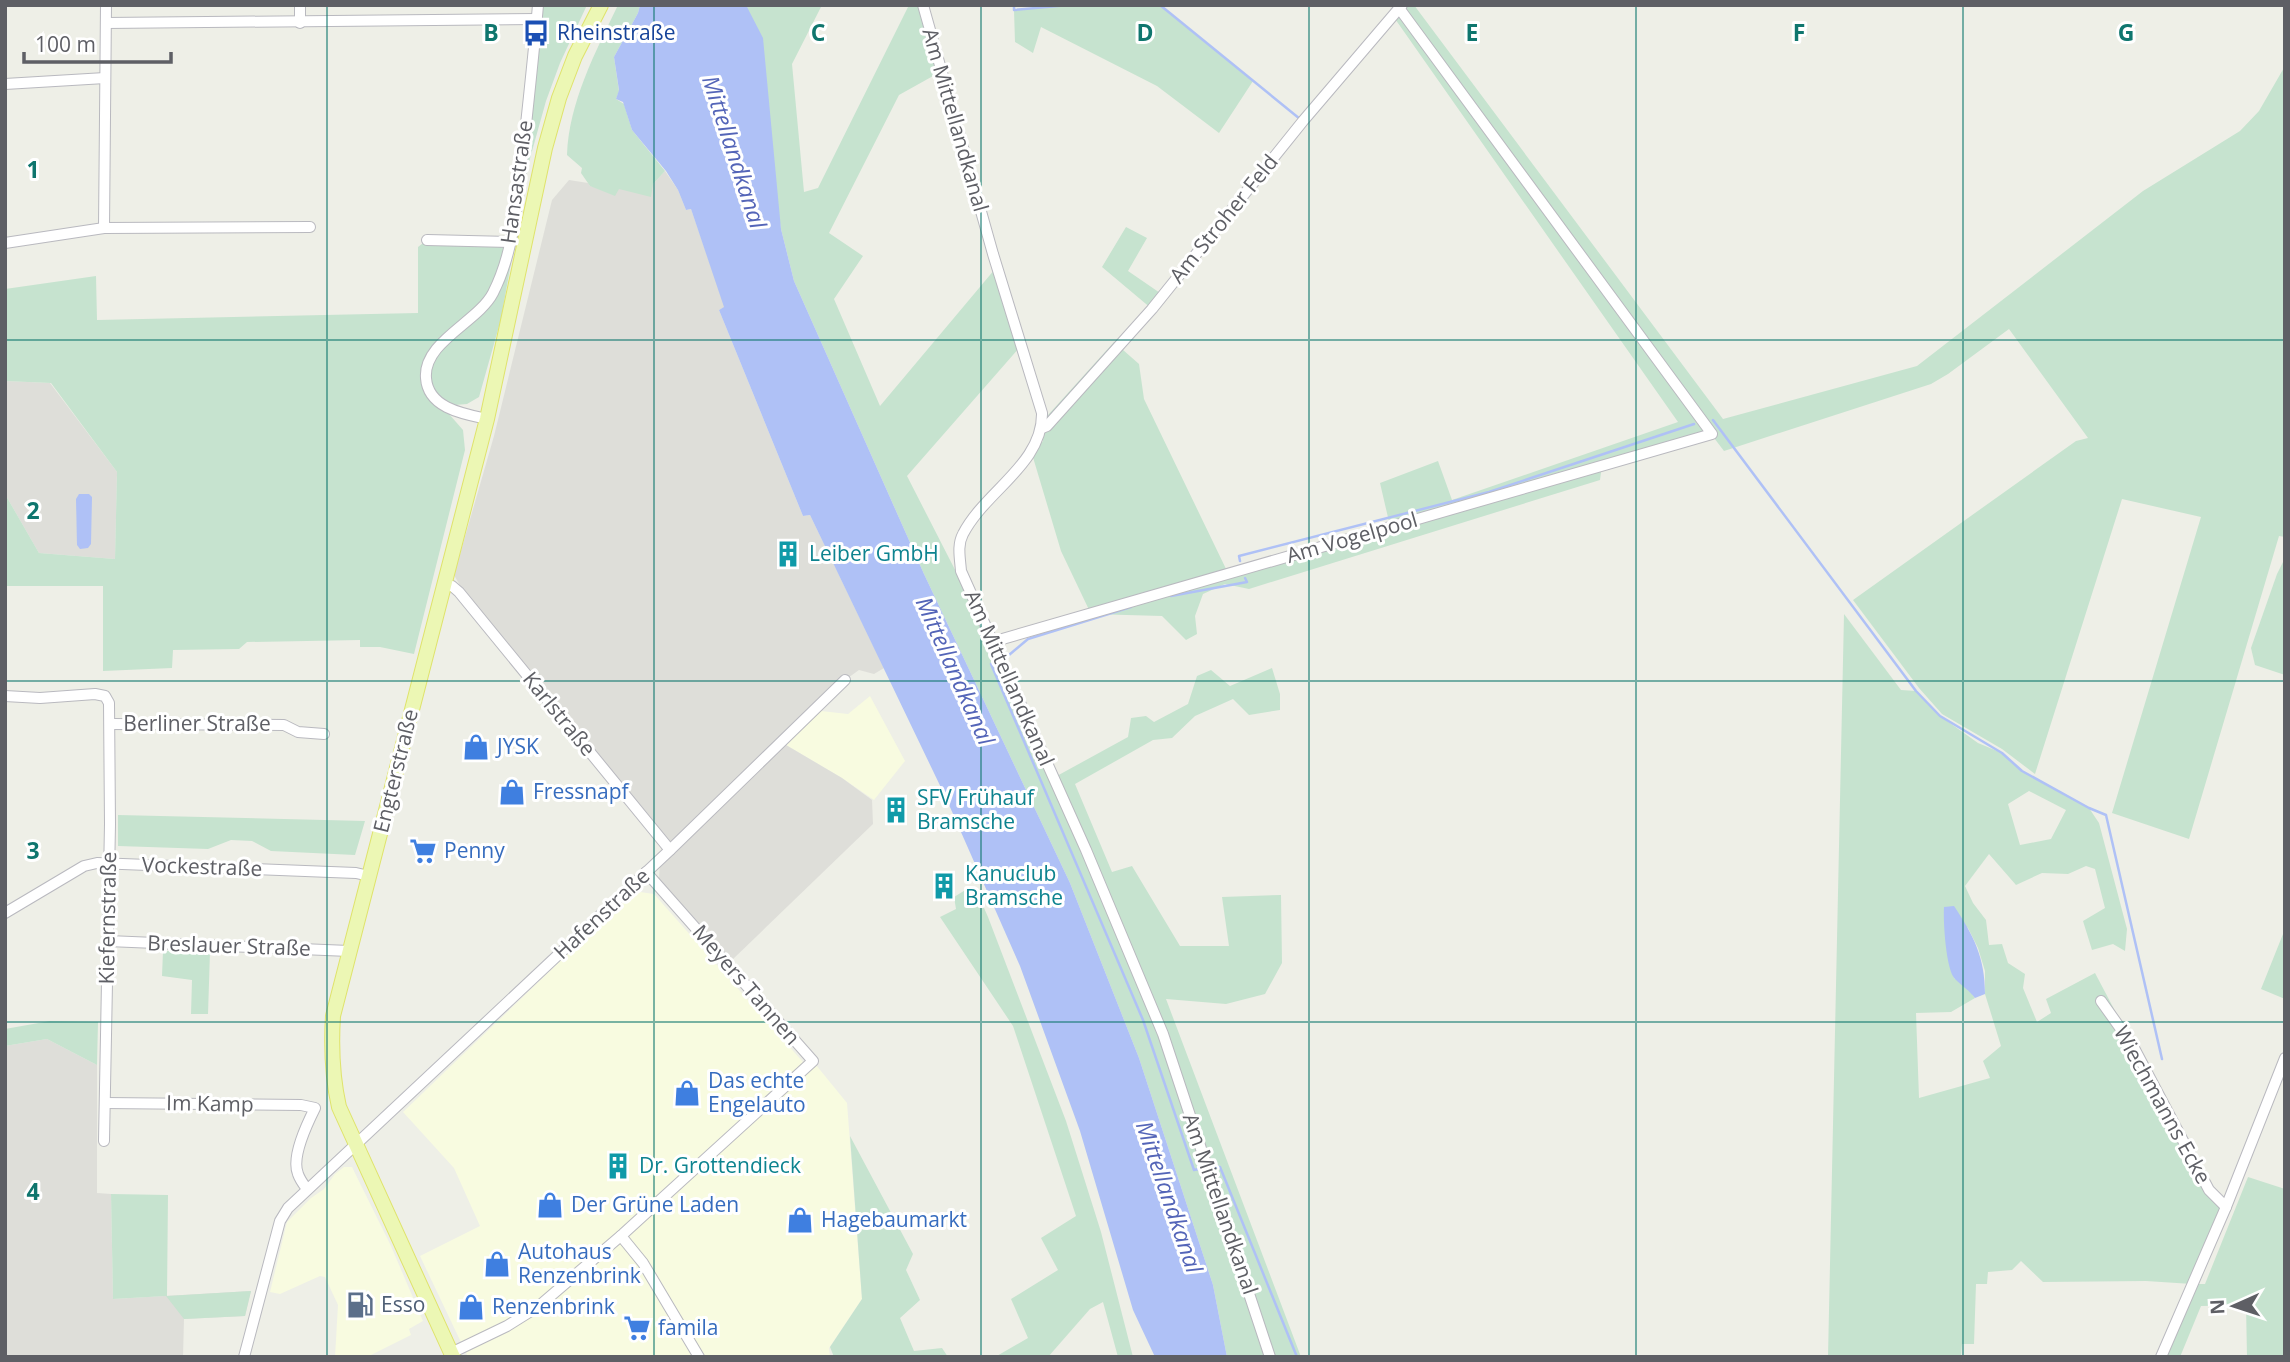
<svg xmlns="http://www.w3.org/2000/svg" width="2290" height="1362" viewBox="0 0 2290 1362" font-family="'Open Sans',sans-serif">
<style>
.commercial{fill:#f8fbe0}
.industrial{fill:#deded9}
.green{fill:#c6e3cf;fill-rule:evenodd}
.water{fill:#afc1f6}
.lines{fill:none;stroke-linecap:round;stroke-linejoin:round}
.stream{stroke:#afc1f6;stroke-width:2.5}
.minor-casing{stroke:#b9b9bf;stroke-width:12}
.major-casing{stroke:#dfe36b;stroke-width:16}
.minor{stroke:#fff;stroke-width:10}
.major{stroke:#ecf7b4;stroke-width:14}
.grid{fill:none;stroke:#0f766e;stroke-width:2;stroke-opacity:0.55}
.labels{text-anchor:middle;stroke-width:6;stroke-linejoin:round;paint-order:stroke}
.transit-label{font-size:21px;fill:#164399;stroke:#fff;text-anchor:start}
.street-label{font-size:21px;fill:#5e5f65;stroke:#fff}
.culture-label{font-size:21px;fill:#0d838f;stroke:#fff;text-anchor:start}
.shop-label{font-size:21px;fill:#366cbe;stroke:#fff;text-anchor:start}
.service-label{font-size:21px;fill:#4e5e75;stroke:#fff;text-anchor:start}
.water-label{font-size:23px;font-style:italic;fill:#5465b8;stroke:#fff}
.grid-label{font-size:23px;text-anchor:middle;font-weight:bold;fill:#0f766e;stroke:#fff;stroke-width:6;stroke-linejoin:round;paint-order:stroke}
</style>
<rect width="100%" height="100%" fill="#eeefe7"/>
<g class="commercial">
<path d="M870,696L905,761L874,800L842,778L786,745L821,711L848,714Z"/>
<path d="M640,892L654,894L810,1070L816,1065L847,1103L862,1299L829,1348L830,1357H468L420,1256L480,1226L454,1168L403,1112L621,903L630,896Z"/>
<path d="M344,1167H352L391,1246L423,1321L409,1329L411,1335L367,1357H335L338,1305L325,1277L320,1276L280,1294L270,1292L287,1222L311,1198L324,1189L335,1174Z"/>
</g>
<g class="industrial">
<path d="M665,171L678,190L686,210L691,209L725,307L719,310L803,516L810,515L884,668L874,674L859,670L845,680L670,850L462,589L454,575L494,436L552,200L569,180L588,183L590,186L619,189L653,184Z"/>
<path d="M5,381L50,383L117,472L115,559L39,553L5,494Z"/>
<path d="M786,745L842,778L872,800L873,824L732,960L659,879L660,862Z"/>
<path d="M47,1039L97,1065V1193L111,1194L113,1299L251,1291L245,1316L184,1319L183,1357H5V1046Z"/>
</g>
<g class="green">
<path d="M538,5H587L560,63L546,101L529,162L501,319L479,397L467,404L442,406L463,430L465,450L414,654L380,647H360V640L247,642L239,649L173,650L172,668L103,671V586H5V494L39,553L115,559L117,472L51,383L5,381V289L96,276L97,320L418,313V247L427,240L510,241Z"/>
<path d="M618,5H640L638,13L614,57L619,91L616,99L624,104L632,130L665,171L653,184L651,197L619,189L615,196L590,186L581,173L582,168L567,155C569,102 595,53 618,5Z"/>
<path d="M746,5H822L792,64L804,192L818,188L909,5H923L942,71L899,95L829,233L863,256L834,299L880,406L995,269L1019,348L907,476L992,642L1055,777L1128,737L1131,718L1146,716L1154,722L1188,704L1197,676L1211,670L1230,686L1272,668L1280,694V710L1249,715L1233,699L1195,716L1172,738L1153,740L1075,784L1112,872L1132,866L1180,946H1229L1222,897L1281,895L1282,963L1265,994L1226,1004L1166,999L1301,1357H1227L1213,1285L1139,1058L1070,883L924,574L794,281L781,229Z"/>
<path d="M1069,5H1160L1253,81L1219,133L1157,86L1041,27L1033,53L1015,42L1014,10Z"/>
<path d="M1402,5H1414L1723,419L1917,366L2143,191L2240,131L2259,111L2285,66V537L2279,536L2189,839L2112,813L2201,517L2122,499L2035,774L2002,749L1942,714L1919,688L1853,600L2076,441L2088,438L2009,329L1948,374L1931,384L1724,451L1711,434L1602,465L1600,480L1249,589L1225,584L1203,594L1195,616L1197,634L1186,640L1162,616L1091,614L1061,551L1032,454L1043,441L1039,425L1114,342L1139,364L1144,399L1228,573L1390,526L1380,483L1438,461L1452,500L1678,422L1393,16Z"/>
<path d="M1126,227L1147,238L1128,271L1163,295L1152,309L1102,267Z"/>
<path d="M2285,558V675L2255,665L2251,648L2277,574Z"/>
<path d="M1844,614L1901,690L1916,691L1940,716L1978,743L2002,753L2022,771L2089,808L2099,823L2127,929L2125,951L2113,944L2092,950L2083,921L2105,908L2095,869L2086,866L2068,874L2042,873L2016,885L1989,854L1965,886L1973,903L1986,920L1989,945L2002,944L2008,963L2025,974L2023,988L2037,1022L2051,1013L2046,999L2095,973L2209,1189L2226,1207L2193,1284H2205L2248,1177L2285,1189V1357H2247L2246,1305L2201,1306L2180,1357H2161L2192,1284L2146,1281L2043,1282L2021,1261L2012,1270L1988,1272L1987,1284H1976L1974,1344H1962L1961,1357H1828ZM2029,791L2066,810L2051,839L2020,845L2008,804ZM1944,912L1968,928L1978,948L1985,971V994L2001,1046L1983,1061L1990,1078L1919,1098L1916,1013L1951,1012L1975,998L1966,986L1954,978Z"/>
<path d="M118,815L365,821L355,855L271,851L252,841L231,840L208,849L118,846Z"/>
<path d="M967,889L977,892L988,917L1066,1121L1101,1232L1133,1357H1118L1103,1302L1090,1309L1048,1357H995L1028,1338L1011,1299L1058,1270L1041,1238L1076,1216L1013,1026L940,917L956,909L954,897Z"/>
<path d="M2285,929V999L2261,989Z"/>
<path d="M163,951L210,952L208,1014H191L192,980L162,976Z"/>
<path d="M50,1021L98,1022L97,1065L47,1039L5,1046V1029Z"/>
<path d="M850,1136L913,1254L906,1270L920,1300L900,1318L914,1351L942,1348L948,1357H834L830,1347L862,1299Z"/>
<path d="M111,1194L168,1195L167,1296L251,1291L245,1316L184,1319L166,1296L113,1299Z"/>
</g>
<g class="water">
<path d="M640,5H746L763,38L781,229L794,281L924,574L1070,883L1139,1058L1213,1285L1227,1357H1155L1133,1310L1080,1131L1020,966L946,798L810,515L803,516L719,310L724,307L691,209L686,210L678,190L666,171L632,130L623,102L616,99L619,90L614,57L638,13Z"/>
<path d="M79,494H89L92,497L91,544L88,548L80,549L77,545L76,499Z"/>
<path d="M1954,906C1974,936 1985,958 1985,994L1975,998C1969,990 1962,986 1955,979C1946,970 1943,921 1944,907Z"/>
</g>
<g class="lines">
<g class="stream">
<path d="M1014,5V10L1069,5"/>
<path d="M1160,5L1300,119"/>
<path d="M1713,420L1916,691L1940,716L2002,753L2022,771L2089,808L2106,815L2162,1059"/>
<path d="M1240,561L1239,556L1489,492L1694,424"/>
<path d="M1171,596L1247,582L1245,578"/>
<path d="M1009,655L1028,639L1131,607"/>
<path d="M996,662L991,664L1143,1020L1194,1170L1199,1169"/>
<path d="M1216,1167H1220L1297,1357"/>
</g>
<g class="minor-casing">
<g id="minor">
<path d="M923,5L993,254L1042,413C1043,464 985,491 963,534C957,545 960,558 961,571L1086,850L1163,1034L1270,1357"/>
<path d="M106,23L537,19"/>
<path d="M300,23V5"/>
<path d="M5,84L105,78"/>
<path d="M104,228L106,5"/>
<path d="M427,240L510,242"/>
<path d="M5,243L104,228L310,227"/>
<path d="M487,419C463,414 428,408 426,378C423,342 478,322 493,293C516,248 518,192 524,143C529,97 534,51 538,5"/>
<path d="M1042,428L1047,426L1152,309L1303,121L1402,5"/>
<path d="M443,583L452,586L459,592L670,850"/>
<path d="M992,642L1712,434L1399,8"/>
<path d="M5,696L40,698L95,694L105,696L109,703L110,824L104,1141"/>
<path d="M110,724L284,725L298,732L324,734"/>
<path d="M5,913L84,866L97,863L356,873L369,876"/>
<path d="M108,941L349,951"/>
<path d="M2101,1001L2133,1046L2209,1190L2226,1207"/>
<path d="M105,1103L301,1105L315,1108C307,1124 291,1157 298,1174C300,1180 304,1185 307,1189"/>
<path d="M621,1236L643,1263L699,1357"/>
<path d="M451,1353L507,1326L539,1306L623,1234L813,1061L646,872"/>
<path d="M244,1357L280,1221L288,1208L670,850L845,680"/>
<path d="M2161,1357L2226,1207L2285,1058"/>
</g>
</g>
<g class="major-casing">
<path id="major" d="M453,1357L339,1107C332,1076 331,1048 333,1016L487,419L545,148L559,98L575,56L601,5"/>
</g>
<use href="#minor" class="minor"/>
<use href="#major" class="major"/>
</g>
<path class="grid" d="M327,5V1357M654,5V1357M981,5V1357M1309,5V1357M1636,5V1357M1963,5V1357M5,340H2285M5,681H2285M5,1022H2285"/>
<defs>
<g id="bus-bare" transform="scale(2.1)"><path d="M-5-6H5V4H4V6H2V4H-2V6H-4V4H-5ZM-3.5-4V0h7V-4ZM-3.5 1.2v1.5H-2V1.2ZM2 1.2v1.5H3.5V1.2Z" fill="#1a4fb4" stroke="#fff" stroke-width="2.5" paint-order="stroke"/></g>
<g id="building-bare" transform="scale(2.1)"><path d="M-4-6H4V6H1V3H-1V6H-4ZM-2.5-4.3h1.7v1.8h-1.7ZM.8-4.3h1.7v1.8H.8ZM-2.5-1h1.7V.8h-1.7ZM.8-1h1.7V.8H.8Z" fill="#0f9aa8" stroke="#fff" stroke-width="2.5" paint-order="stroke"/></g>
<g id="shop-bare" transform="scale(2.1)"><path d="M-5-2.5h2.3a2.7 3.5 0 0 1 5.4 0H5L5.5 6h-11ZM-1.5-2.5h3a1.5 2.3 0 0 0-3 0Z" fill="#3f7fe0" stroke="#fff" stroke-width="2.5" paint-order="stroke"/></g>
<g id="supermarket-bare" transform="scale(2.1)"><path d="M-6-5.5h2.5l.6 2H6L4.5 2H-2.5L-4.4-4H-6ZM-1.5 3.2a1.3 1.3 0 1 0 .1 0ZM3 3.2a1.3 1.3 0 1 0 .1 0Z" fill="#3f7fe0" stroke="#fff" stroke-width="2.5" paint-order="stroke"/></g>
<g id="fuel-bare" transform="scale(2.1)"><path d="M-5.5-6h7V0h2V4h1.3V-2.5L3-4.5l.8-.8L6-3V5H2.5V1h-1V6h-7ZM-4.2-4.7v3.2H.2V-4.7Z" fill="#5c6f8a" stroke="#fff" stroke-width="2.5" paint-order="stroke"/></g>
</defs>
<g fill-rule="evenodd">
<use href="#bus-bare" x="536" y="33"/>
<use href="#building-bare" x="788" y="554"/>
<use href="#shop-bare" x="476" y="747"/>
<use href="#shop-bare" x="512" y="792"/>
<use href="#building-bare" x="896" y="810"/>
<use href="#supermarket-bare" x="423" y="851"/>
<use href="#building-bare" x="944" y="886"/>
<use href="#shop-bare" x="687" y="1093"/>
<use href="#building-bare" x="618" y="1166"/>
<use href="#shop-bare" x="550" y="1205"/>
<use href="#shop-bare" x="800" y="1220"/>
<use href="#shop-bare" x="497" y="1264"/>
<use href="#fuel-bare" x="360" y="1305"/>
<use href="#shop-bare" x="471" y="1307"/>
<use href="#supermarket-bare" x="637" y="1328"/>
</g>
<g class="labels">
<g class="transit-label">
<text x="557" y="40">Rheinstraße</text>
</g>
<g class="street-label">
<text transform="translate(955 120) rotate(74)" y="7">Am Mittellandkanal</text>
<text transform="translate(517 182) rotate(-82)" y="7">Hansastraße</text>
<text transform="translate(1224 219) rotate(-51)" y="7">Am Stroher Feld</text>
<text transform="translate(1352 538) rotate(-16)" y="7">Am Vogelpool</text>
<text transform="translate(1009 678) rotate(66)" y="7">Am Mittellandkanal</text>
<text transform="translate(559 714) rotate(51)" y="7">Karlstraße</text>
<text x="197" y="731">Berliner Straße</text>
<text transform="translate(396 771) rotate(-76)" y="7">Engterstraße</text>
<text transform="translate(202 867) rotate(2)" y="7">Vockestraße</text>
<text transform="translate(602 914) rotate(-43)" y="7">Hafenstraße</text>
<text transform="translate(108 918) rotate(-89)" y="7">Kiefernstraße</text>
<text transform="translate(229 946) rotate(2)" y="7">Breslauer Straße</text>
<text transform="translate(746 985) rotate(49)" y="7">Meyers Tannen</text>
<text transform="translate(210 1104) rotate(1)" y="7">Im Kamp</text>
<text transform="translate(2162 1105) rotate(61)" y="7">Wiechmanns Ecke</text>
<text transform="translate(1220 1204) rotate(71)" y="7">Am Mittellandkanal</text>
</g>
<g class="culture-label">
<text x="809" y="561">Leiber GmbH</text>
<text x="917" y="805">SFV Frühauf<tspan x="917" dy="24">Bramsche</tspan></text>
<text x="965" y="881">Kanuclub<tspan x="965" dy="24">Bramsche</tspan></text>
<text x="639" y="1173">Dr. Grottendieck</text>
</g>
<g class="shop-label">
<text x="497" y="754">JYSK</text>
<text x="533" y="799">Fressnapf</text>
<text x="444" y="858">Penny</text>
<text x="708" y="1088">Das echte<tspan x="708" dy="24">Engelauto</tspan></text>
<text x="571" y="1212">Der Grüne Laden</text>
<text x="821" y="1227">Hagebaumarkt</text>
<text x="518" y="1259">Autohaus<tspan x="518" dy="24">Renzenbrink</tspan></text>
<text x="492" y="1314">Renzenbrink</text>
<text x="658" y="1335">famila</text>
</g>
<g class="service-label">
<text x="381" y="1312">Esso</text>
</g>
<g class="water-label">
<text transform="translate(734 152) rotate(72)" y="8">Mittellandkanal</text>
<text transform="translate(955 671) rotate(66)" y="8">Mittellandkanal</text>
<text transform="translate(1169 1197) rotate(71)" y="8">Mittellandkanal</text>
</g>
</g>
<g class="grid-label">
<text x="491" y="41">B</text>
<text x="818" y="41">C</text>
<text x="1145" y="41">D</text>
<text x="1472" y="41">E</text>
<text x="1799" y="41">F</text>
<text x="2126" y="41">G</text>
<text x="33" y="178">1</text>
<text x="33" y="519">2</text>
<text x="33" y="859">3</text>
<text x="33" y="1200">4</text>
</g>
<rect width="2290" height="1362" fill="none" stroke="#5e5f65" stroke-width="14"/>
<g transform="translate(2234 1306) rotate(267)" stroke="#ffffff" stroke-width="5" paint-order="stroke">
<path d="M0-5L12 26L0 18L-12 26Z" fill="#5e5f65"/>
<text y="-10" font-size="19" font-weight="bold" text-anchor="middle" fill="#5e5f65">N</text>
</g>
<path d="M24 52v10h147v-10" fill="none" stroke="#5e5f65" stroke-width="3.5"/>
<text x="35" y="52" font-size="21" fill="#5e5f65" stroke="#ffffff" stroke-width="5" paint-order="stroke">100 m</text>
</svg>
